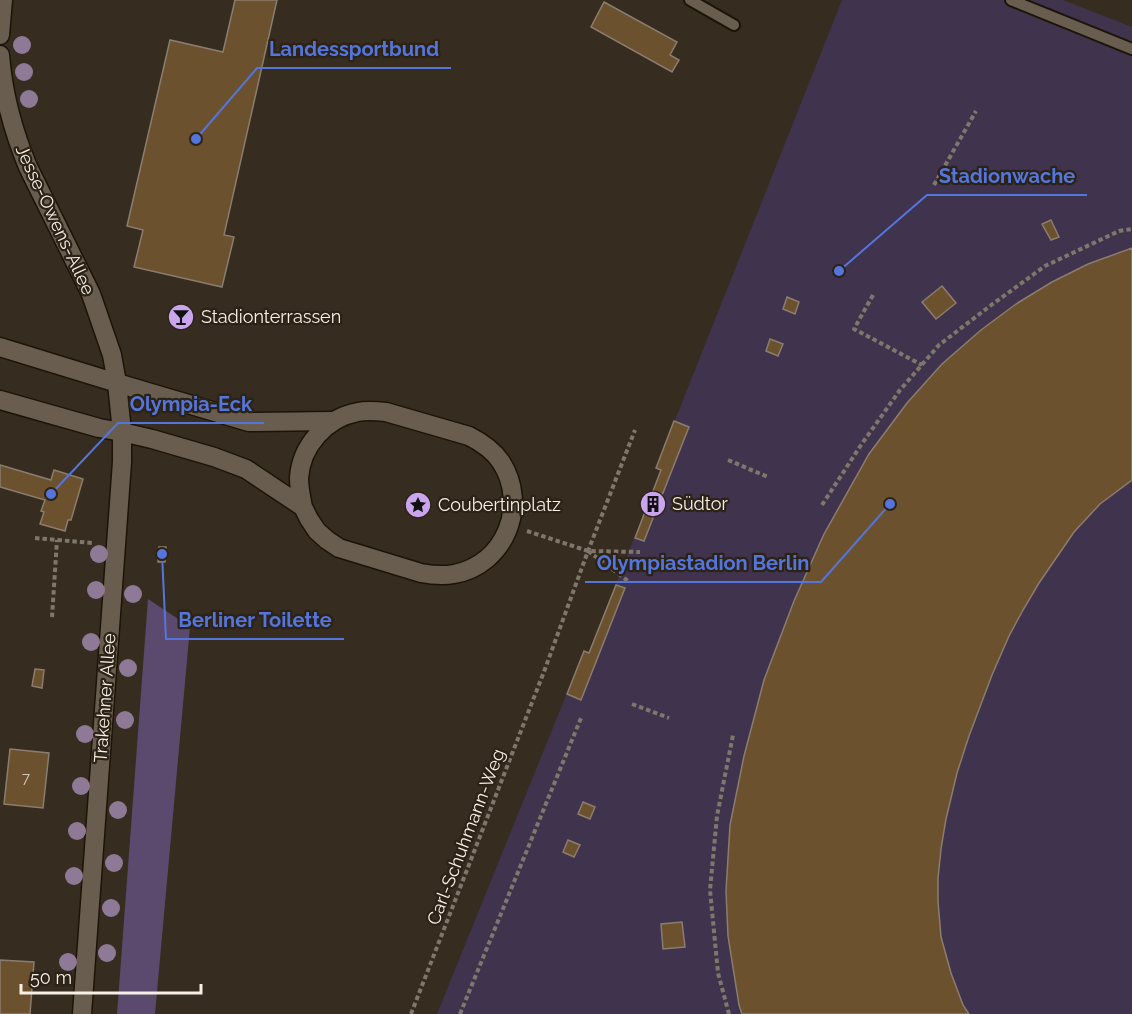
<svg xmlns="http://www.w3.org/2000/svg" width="1132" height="1014" viewBox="0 0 1132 1014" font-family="Raleway,sans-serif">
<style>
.green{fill:#40334e}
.forest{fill:#5c4a6e}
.building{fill:#6c512e;stroke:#8a7d6f;stroke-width:1.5}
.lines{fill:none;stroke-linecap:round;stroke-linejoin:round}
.service-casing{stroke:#1d1408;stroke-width:14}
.minor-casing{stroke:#1d1408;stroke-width:21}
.tertiary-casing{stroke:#1d1408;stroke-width:21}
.secondary-casing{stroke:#1d1408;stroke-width:21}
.path{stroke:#80776c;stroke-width:4;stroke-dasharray:4.5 3;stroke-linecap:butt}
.service{stroke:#695d4f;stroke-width:10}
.minor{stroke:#695d4f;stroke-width:18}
.tertiary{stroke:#695d4f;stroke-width:18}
.secondary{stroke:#695d4f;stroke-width:18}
.tree{fill:#8e7996}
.labels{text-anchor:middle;stroke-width:4.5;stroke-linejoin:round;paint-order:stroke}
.number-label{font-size:15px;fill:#d4c8b9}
.street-label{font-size:18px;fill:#f7f0e7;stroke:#2c2216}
.poi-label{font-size:18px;fill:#f7f0e7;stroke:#2c2216;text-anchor:start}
.leader{fill:none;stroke:#5476dc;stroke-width:2}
.callout-dot{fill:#5476dc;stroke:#2c2216;stroke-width:2}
.callout-label{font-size:20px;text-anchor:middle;font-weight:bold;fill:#5476dc;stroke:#2c2216;stroke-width:4.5;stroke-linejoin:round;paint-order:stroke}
</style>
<rect width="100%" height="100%" fill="#362c1f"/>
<path class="green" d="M842,0H1063L1132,27V1014H437L584,651L589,652L661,470L656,468Z"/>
<path class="forest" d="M148,599L190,627L155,1014H117Z"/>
<g class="building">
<path d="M235,0H277L224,235L234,237L222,287L134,267L143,230L127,226L170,40L223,52Z"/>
<path d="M604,2L677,42L670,55L679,60L672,72L591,27Z"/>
<path d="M1051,220L1059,237L1051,240L1042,224Z"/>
<path d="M1132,248V480L1100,504L1074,532L1039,583L1023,610L1009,636L992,675L969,736L957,773L946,819L941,849L938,878V901L941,937L951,973L963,1005L969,1014H742L739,1005L728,936L726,891L730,825L744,756L764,680L794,601L824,534L869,454L907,403L942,364L981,330L1016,304L1052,282L1088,264Z"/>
<path d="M942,286L956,303L936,319L922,302Z"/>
<path d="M787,297L799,302L795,314L783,309Z"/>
<path d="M770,339L783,344L778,356L766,351Z"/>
<path d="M674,421L689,427L644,541L635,538L661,470L656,468Z"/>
<path d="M0,465L51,480L54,470L83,479L71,520H68L65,531L40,524L44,512L41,511L45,500L0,487Z"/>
<path d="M159,547H166L165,562H158Z"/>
<path d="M616,585L625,588L581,700L567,694L584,651L589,653Z"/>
<path d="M35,669L44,670L42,688L32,686Z"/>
<path d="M10,749L49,753L43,808L4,804Z"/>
<path d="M583,802L595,807L590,819L578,814Z"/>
<path d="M568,840L580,845L574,857L563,852Z"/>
<path d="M682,922L685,947L663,949L661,924Z"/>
<path d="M0,960L34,962L30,1014H0Z"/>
</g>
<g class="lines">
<g class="service-casing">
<g id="service">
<path d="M690,0L734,25"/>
<path d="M1011,0L1132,49"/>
</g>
</g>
<g class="minor-casing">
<g id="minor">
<path d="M117,383L249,422L333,421"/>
<path d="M122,432L152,439L214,457L246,469L303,507L309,519L317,531L327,540L339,548L421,573C432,575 443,576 454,574C505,565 529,505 501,462C493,450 481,442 469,436L386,412C377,411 367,410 358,412C326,418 301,446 299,478C299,488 301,497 303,507"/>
</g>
</g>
<g class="tertiary-casing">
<g id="tertiary">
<path d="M0,35L3,0"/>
<path d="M0,55C3,94 13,131 28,167L91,294L112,355L117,383"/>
</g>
</g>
<g class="secondary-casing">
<g id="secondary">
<path d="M0,347L117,383L122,432V462L82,1014"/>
<path d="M0,400L99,428L122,432"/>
</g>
</g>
<g class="path">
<path d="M934,185L976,111"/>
<path d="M873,295L854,329L922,365"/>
<path d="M728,460L768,477"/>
<path d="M822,505L861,445L900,390L939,345L990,306L1045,266L1119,231L1132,229"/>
<path d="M527,531L588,551L640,552"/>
<path d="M35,538L92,543"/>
<path d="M588,551L628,581"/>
<path d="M52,617L57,540"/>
<path d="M632,704L669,718"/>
<path d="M411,1014L545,669L588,551L635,430"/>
<path d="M460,1014L581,718"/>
<path d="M729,1014L718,973L710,890L717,816L733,735"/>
</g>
<use href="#service" class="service"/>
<use href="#minor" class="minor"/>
<use href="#tertiary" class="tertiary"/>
<use href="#secondary" class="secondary"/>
</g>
<g class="tree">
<circle cx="22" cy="45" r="9"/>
<circle cx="24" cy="72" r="9"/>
<circle cx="29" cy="99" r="9"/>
<circle cx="99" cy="554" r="9"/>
<circle cx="96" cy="590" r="9"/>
<circle cx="133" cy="594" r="9"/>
<circle cx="91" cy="642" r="9"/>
<circle cx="128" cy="668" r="9"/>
<circle cx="125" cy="720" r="9"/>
<circle cx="85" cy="734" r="9"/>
<circle cx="81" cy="786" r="9"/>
<circle cx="118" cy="810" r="9"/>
<circle cx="77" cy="831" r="9"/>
<circle cx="114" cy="863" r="9"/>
<circle cx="74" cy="876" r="9"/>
<circle cx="111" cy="908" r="9"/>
<circle cx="107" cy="953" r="9"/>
<circle cx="68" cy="962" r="9"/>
</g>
<defs>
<g id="bar-disc" transform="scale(1.35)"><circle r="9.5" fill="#c9a5ee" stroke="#2c2216"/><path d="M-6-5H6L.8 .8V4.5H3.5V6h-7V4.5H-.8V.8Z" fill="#111"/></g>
<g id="building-disc" transform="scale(1.35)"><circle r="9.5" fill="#c9a5ee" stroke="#2c2216"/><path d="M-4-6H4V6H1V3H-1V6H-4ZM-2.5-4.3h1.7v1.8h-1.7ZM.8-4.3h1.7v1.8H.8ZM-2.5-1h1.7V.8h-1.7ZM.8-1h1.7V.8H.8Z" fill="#111"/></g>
<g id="sight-disc" transform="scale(1.35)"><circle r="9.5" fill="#c9a5ee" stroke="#2c2216"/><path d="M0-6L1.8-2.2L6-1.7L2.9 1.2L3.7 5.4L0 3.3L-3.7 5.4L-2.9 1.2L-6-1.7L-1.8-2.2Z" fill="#111"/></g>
</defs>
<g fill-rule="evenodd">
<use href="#bar-disc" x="181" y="317"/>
<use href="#building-disc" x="653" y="504"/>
<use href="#sight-disc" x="418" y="505"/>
</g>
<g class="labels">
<g class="number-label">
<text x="26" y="783">7</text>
</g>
<g class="street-label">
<text transform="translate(55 220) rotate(65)" y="6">Jesse-Owens-Allee</text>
<text transform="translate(105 698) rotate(-86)" y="6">Trakehner Allee</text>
<text transform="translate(466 837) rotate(-69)" y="6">Carl-Schuhmann-Weg</text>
</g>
<g class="poi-label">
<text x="201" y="323">Stadionterrassen</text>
<text x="672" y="510">Südtor</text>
<text x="438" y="511">Coubertinplatz</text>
</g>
</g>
<path class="leader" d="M196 139L257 68H451M839 271L927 195H1087M51 494L118 423H264M890 504L821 582H585M162 554L166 639H344"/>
<g class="callout-dot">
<circle cx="196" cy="139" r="6"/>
<circle cx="839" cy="271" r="6"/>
<circle cx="51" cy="494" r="6"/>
<circle cx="890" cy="504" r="6"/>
<circle cx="162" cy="554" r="6"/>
</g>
<g class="callout-label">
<text x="354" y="56">Landessportbund</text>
<text x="1007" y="183">Stadionwache</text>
<text x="191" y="411">Olympia-Eck</text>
<text x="703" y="570">Olympiastadion Berlin</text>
<text x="255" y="627">Berliner Toilette</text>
</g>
<path d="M21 984v9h180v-9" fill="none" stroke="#f7f0e7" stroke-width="3"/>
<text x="30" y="984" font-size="18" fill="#f7f0e7" stroke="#2c2216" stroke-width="4.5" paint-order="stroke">50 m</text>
</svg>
